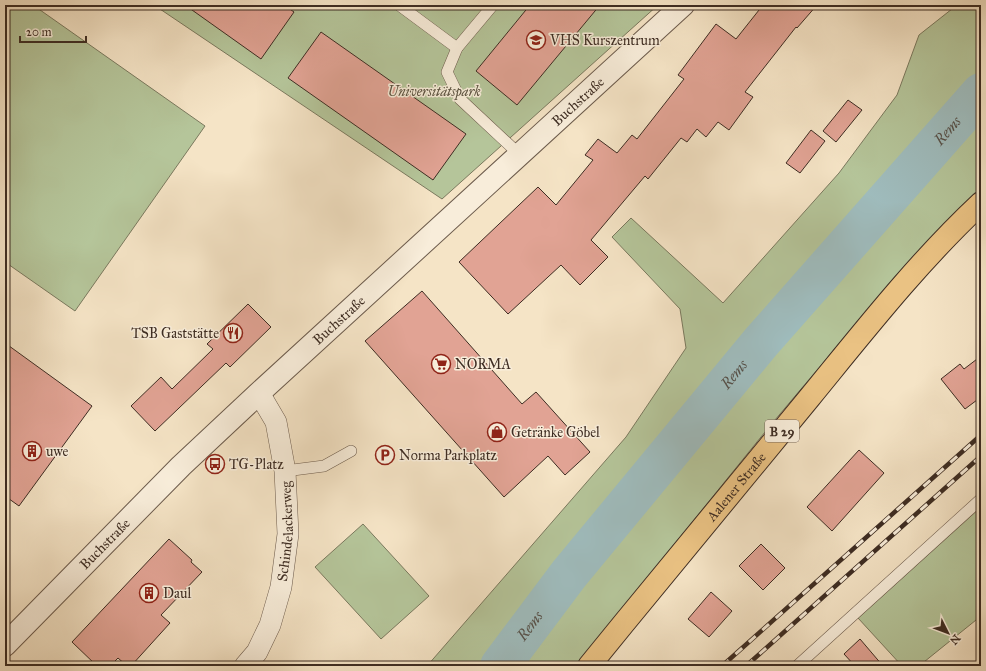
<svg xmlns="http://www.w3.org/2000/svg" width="986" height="671" viewBox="0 0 986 671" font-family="'IM FELL Great Primer',serif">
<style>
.green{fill:#b5c59a;stroke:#7a795e}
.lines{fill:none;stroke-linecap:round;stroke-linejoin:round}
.river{stroke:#9fbcbd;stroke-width:40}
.building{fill:#e1a394;stroke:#3e2d23}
.service-casing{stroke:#6c5b4c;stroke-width:12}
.minor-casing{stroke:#6c5b4c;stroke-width:22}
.tertiary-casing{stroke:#6c5b4c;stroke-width:24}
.primary-casing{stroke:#3e2d23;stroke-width:24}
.service{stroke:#f8edda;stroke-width:11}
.minor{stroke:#f8edda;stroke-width:21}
.tertiary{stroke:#f8edda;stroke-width:22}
.primary{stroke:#eac283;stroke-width:22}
.rail-casing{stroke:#3e2d23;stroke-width:4.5}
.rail{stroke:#f8edda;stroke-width:3;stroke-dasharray:9;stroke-linecap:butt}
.labels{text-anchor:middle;stroke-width:3;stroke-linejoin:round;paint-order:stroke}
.shield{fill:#f8edda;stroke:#76675a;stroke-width:1}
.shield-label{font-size:13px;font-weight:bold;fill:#3e2d23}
.poi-label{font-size:14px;fill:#3e2d23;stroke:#f8edda;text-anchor:start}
.park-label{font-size:14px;font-style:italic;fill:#5c5341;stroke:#f8edda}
.street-label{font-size:14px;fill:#3e2d23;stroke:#f8edda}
.water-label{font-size:15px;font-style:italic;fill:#56514a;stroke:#f8edda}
</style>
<rect width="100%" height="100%" fill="#f5e4c6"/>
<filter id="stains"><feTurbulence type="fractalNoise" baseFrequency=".005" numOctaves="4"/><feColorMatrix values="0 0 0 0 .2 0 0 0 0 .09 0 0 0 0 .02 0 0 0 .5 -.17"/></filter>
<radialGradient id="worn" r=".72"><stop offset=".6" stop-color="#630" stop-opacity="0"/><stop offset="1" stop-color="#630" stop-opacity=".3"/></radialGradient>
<g class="green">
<path d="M5,5H33L205,126L75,311L5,262Z"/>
<path d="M154,5H658L442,199Z"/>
<path d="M957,5H981V188L927,242L881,294L769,427L576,666H427L626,437L686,348L680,309L612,237L631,218L723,303L839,173L897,95L919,35Z"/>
<path d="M981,507V616L919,666H902L858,618Z"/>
<path d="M363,524L429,596L381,639L315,567Z"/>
</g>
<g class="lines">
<path class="river" id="s1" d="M500,666L569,574L761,342L981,93"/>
</g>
<g class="building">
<path d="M185,5H284L294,12L261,59Z"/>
<path d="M530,5H600L517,105L476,71Z"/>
<path d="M763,5H817L797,28L796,27L745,92L753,97L729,130L718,122L706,137L697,129L687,142L681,138L648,179L645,176L591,240L608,257L580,285L561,265L508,314L459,262L538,187L556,205L593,160L585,155L598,139L617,153L632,135L637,139L684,79L678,75L716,24L736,39Z"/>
<path d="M321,32L466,134L433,180L288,78Z"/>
<path d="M848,100L862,110L836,142L823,131Z"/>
<path d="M811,130L825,141L800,173L786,163Z"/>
<path d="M422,291L522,404L536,392L590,452L565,475L548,456L504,497L365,341Z"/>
<path d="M248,304L271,327L230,367L226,363L155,431L131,406L161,377L172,389L213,349L207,344Z"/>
<path d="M5,343L92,406L19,506L5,496Z"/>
<path d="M981,356V397L965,409L941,379L960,364L964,369Z"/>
<path d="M859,450L884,473L832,531L807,507Z"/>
<path d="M169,539L192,560L191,562L202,572L161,615L170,623L131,666H127L118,658L110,666H97L72,642Z"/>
<path d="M761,544L785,568L763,590L739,566Z"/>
<path d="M711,592L732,611L709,637L688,619Z"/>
<path d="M860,639L883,666H855L844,654Z"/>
</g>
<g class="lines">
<g class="service-casing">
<g id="service">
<path d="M399,5L457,48"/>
<path d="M493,5L457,48L447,72L460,99L520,155"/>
<path d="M285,471L324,466L351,451"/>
<path d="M797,666L981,499"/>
</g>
</g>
<g class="minor-casing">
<g id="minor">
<path id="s2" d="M245,666L257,652L270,625L281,587L288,534L285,471L276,422L259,393"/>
</g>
</g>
<g class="tertiary-casing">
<g id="tertiary">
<path id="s3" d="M5,645L181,466L259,393L683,5"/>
</g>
</g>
<g class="primary-casing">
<g id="primary">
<path id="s4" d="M589,666C662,576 736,487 810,397C864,331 918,262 981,203"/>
</g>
</g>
<use href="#service" class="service"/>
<use href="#minor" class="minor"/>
<use href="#tertiary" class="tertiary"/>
<use href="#primary" class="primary"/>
<g class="rail-casing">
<g id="rail">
<path d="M722,666L981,435"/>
<path d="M746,666L981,456"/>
</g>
</g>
<use href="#rail" class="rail"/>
</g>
<defs>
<g id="school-ring" transform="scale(1)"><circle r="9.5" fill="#f8edda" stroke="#8f2418" stroke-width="1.5"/><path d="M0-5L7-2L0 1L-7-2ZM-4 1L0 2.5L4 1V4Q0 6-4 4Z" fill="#8f2418"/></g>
<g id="restaurant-ring" transform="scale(1)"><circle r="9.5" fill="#f8edda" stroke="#8f2418" stroke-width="1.5"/><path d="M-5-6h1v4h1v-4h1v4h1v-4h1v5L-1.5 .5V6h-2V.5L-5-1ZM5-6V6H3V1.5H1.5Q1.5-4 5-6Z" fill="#8f2418"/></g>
<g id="supermarket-ring" transform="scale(1)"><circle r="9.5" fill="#f8edda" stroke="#8f2418" stroke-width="1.5"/><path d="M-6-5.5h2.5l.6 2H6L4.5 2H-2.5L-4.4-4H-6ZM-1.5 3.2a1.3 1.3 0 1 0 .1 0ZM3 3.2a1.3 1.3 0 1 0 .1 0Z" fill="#8f2418"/></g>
<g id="shop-ring" transform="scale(1)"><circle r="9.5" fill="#f8edda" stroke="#8f2418" stroke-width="1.5"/><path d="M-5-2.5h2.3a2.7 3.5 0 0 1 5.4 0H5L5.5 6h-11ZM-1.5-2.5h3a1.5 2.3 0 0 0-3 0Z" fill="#8f2418"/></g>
<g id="building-ring" transform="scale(1)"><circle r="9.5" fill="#f8edda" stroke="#8f2418" stroke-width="1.5"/><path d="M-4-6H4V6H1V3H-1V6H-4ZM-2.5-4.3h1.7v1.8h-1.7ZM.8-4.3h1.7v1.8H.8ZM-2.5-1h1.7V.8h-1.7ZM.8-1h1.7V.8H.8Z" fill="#8f2418"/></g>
<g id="parking-ring" transform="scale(1)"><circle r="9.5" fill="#f8edda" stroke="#8f2418" stroke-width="1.5"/><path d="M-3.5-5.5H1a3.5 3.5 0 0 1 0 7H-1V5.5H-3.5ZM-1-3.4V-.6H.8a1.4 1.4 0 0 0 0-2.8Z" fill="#8f2418"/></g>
<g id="bus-ring" transform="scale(1)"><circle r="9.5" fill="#f8edda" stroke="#8f2418" stroke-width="1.5"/><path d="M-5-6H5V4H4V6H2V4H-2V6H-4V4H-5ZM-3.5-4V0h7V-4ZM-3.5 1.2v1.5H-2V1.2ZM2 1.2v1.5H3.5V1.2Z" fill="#8f2418"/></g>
</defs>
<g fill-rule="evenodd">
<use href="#school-ring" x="536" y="40"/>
<use href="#restaurant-ring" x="233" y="333"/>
<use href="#supermarket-ring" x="441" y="364"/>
<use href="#shop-ring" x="497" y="432"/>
<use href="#building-ring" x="32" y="451"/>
<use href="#parking-ring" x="385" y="455"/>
<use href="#bus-ring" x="215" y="464"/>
<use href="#building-ring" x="149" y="593"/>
</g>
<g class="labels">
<rect class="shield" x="765" y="420" width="34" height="22" rx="3"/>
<g class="shield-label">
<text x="782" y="436">B 29</text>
</g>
<g class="poi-label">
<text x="550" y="45">VHS Kurszentrum</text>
<text x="219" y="338" text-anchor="end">TSB Gaststätte</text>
<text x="455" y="369">NORMA</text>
<text x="511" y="437">Getränke Göbel</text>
<text x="46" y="456">uwe</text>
<text x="399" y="460">Norma Parkplatz</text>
<text x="229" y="469">TG-Platz</text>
<text x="163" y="598">Daul</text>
</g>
<g class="park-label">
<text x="434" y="96">Universitätspark</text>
</g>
<g class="street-label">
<text dy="5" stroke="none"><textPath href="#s3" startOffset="790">Buchstraße</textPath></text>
<text dy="5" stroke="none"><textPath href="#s3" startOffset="466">Buchstraße</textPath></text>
<text dy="5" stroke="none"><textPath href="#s4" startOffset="232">Aalener Straße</textPath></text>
<text dy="5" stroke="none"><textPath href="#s2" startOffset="144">Schindelackerweg</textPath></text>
<text dy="5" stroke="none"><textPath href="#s3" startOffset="142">Buchstraße</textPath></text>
</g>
<g class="water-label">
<text dy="5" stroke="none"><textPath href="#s1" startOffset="698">Rems</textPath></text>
<text dy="5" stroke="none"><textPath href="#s1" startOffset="374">Rems</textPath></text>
<text dy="5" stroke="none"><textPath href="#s1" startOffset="50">Rems</textPath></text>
</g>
</g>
<rect width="986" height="671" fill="none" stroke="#f5e4c6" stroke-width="20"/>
<rect x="6" y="6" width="974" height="659" fill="none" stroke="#3e2d23" stroke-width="2"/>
<rect x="10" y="10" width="966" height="651" fill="none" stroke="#3e2d23"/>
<g transform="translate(948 633) rotate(132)" stroke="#f8edda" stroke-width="3" paint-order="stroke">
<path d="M0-3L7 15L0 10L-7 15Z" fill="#3e2d23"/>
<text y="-6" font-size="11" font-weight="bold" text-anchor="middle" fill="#3e2d23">N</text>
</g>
<path d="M20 36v6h66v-6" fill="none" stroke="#3e2d23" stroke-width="2"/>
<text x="26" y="36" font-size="12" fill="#3e2d23" stroke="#f8edda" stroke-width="3" paint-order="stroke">20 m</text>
<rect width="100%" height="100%" filter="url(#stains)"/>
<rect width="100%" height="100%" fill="url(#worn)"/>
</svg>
